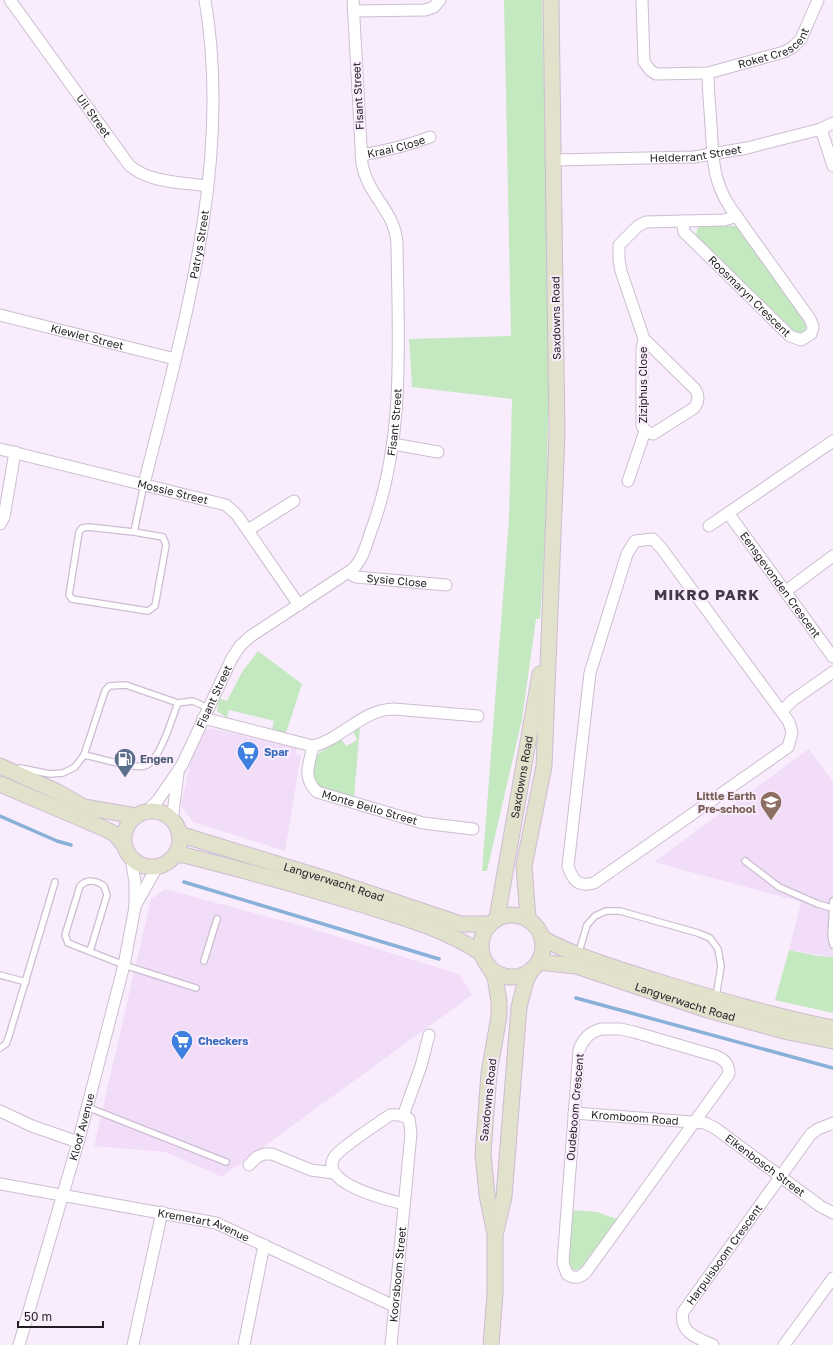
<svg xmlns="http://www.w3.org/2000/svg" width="833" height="1345" viewBox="0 0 833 1345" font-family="'Golos Text',sans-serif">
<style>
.built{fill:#f1ddf8}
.green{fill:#c4e8c0}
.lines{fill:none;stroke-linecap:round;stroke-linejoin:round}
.stream{stroke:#89b0d8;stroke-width:3.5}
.lane-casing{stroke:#ccbdd1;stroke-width:8}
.street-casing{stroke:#ccbdd1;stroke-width:13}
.secondary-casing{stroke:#ccbdd1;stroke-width:17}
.lane{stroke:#fff;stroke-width:5.5}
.street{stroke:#fff;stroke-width:11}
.secondary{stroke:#e1e1cc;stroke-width:15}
.labels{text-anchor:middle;stroke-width:4;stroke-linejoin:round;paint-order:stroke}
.street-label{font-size:11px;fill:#221c24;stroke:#f9edfd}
.shop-label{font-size:11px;font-weight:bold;fill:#366cbe;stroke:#f9edfd;text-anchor:start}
.service-label{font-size:11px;font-weight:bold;fill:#4e5e75;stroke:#f9edfd;text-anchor:start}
.education-label{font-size:11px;font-weight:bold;fill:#785e54;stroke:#f9edfd;text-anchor:end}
.district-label{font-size:15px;font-weight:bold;letter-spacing:1px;fill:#453949;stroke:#f9edfd}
</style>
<rect width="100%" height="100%" fill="#f9edfd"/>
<g class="built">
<path d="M210,728L297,748L296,754L301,755L285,851L193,822L181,806L192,755L202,733Z"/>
<path d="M809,749L833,782V957L789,950L801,902L654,862Z"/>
<path d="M165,889L306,927L459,974L472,995L222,1177L165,1152L94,1146L151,899Z"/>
</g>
<g class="green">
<path d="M504,0H542C546,206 555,413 540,619H536L522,719L487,871H482L509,519L512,399L412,387L409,339L511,336Z"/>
<path d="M702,225L737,226L807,324L804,332L799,334L793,331L696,237L697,229Z"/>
<path d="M258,651L302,684L286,733L272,729L274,721L229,710L227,718L217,711L219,698L227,701L242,672Z"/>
<path d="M360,727L354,798C322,788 308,793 316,755L341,739L346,746L357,740L353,731Z"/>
<path d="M789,950L819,956L833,957V1013L775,1000Z"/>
<path d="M571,1210L597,1212L617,1219L580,1269L575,1270L568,1267Z"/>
</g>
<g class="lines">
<g class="stream">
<path d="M0,816L57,841L71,845"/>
<path d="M184,882L439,959"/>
<path d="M576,998L833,1068"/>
</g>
<g class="lane-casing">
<g id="lane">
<path d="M134,532L88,527L82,528L79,532L69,595L72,599L148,611L155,606L166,545L163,537L134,532L144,484"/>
<path d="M84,755C96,757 133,769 144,766C160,763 172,717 178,703"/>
<path d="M20,768L50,774L63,773L75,767L84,755L105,691L109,686L126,685L178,703L193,701L208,708"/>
<path d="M745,861L779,887L818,904L832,908"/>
<path d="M833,901L831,936L833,945"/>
<path d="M90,951L107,895L104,886C96,880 87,879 80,886L65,935L68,943L124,965L196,988"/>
<path d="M578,955L587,925L595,916L606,911H620L698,933L710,938L718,949L721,966L716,997"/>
<path d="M204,961L217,919"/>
<path d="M0,975L26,982"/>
<path d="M0,1048L6,1044L9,1036L55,882"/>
<path d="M87,1107L226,1162"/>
</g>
</g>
<g class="street-casing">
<g id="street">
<path id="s1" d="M10,0L129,165C149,183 181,182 207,186"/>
<path id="s2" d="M642,0L644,62L650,70L656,74L708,73L784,52L793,47L801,39L818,0"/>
<path d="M354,11L425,10L434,7L440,0"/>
<path d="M821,129L833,166"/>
<path id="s3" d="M361,155C385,151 407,146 430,137"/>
<path id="s4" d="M554,160L694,157L747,148L821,129L833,123"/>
<path id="s5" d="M682,221L684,232L790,336L801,340L811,334L813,327L810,319L730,207C712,179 713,157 711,125C710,108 708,91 708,73"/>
<path id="s6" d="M0,315L175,359"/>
<path d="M644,339L642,349V426L647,432L653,434L694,408C699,402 699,395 695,389L644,339L621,271L619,260V245L638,226L646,222L724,220L737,216"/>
<path d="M393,444L438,452"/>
<path id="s7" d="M0,449L226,505L237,515L299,605"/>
<path d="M628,481L645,431"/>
<path id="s8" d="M144,484C183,328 233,163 205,0"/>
<path id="s9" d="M728,513L833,657"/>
<path d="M0,524L4,517L15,452"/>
<path d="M709,526L833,441"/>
<path d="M248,530L294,501"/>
<path d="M653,539L662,549L789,722L792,733L788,747L594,883C578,887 573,881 568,866L590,673L627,554L635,541Z"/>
<path id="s10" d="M349,573L356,577L446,585"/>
<path d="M786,591L833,556"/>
<path d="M782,711L793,700L833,672"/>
<path d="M203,718L313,746C342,739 363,709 394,709L478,716"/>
<path id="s11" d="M313,746C309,765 302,777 317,792L423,823L473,829"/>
<path id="s12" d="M146,812L158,800L182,765L232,658L240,646L251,636L353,569C363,559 366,545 371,531C406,439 398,340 397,243C395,211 368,196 362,164L353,0"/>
<path d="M172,821L178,773"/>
<path d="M135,906L157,867"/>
<path d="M601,1029H620L634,1032L716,1056C725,1060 729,1064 729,1074L586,1272C580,1278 574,1279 567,1274L563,1263L579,1050C583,1038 590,1032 601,1029Z"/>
<path d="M0,1111L32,1126L78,1142"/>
<path id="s13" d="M574,1113L705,1123L715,1128L820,1206L833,1213"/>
<path d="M403,1116L421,1066L429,1035"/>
<path d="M249,1165L257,1157L264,1154H272L311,1170L334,1173"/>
<path id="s14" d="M0,1184L216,1223L394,1306"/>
<path id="s15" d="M19,1345L79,1139L124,965L135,907V882L131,858"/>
<path d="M133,1345L162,1212"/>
<path d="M244,1345L264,1245"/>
<path id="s16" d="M391,1345L411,1133L409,1119C402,1115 398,1114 390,1115C377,1124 343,1146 335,1156C316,1183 388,1200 404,1204"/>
<path id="s17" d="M713,1345C698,1338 679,1333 683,1312L811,1134L818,1129L833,1123"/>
<path d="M784,1345L833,1278"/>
</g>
</g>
<g class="secondary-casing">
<g id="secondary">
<path d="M0,766L58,792L84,807L136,816"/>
<path d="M0,784L103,828L115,834L124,845"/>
<circle cx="152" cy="839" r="28"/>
<path id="s18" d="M179,834L339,883L461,924H489"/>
<path d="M175,855H184C243,870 302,886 360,904C402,917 445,929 481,953"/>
<circle cx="512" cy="946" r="31"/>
<path id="s19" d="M497,918L540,674"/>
<path d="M528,919L524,866L544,766L557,434L551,0"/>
<path d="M542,938C577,957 615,968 653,980C712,998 772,1016 833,1028"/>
<path id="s20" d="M538,962L576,966L704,1009L788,1032L833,1041"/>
<path d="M489,967L495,977L499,1002V1016L489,1073L483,1154L487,1195L495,1234V1294L491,1345"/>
<path d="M496,1231L504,1197L519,1007L526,980L533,968"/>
</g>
</g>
<use href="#lane" class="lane"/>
<use href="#street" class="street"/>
<use href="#secondary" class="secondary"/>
</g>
<defs>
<g id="supermarket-pin" transform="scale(1.15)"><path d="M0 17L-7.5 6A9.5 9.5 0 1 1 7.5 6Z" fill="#3f7fe0" stroke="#f9edfd"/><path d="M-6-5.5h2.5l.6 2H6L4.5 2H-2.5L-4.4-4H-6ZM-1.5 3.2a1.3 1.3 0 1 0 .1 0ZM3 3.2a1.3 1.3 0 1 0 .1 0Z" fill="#fff"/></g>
<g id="fuel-pin" transform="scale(1.15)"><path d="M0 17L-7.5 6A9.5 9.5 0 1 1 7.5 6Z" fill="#5c6f8a" stroke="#f9edfd"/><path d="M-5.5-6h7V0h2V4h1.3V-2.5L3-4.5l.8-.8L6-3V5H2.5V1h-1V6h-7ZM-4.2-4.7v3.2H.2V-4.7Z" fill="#fff"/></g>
<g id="school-pin" transform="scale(1.15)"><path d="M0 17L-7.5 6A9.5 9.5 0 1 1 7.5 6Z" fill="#8d6e63" stroke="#f9edfd"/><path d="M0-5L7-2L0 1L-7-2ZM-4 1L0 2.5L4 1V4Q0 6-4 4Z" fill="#fff"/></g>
</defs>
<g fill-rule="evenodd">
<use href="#supermarket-pin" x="248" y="752"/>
<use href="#fuel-pin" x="125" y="759"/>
<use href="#school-pin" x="771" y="802"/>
<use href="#supermarket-pin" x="182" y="1041"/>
</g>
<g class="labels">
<g class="street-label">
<text dy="4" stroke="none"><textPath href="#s2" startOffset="203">Roket Crescent</textPath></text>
<text transform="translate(358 96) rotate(-93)" y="4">Fisant Street</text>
<text dy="4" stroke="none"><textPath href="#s1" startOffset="143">Uil Street</textPath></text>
<text dy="4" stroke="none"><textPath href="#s3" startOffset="36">Kraai Close</textPath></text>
<text dy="4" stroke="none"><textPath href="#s4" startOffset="142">Helderrant Street</textPath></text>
<text dy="4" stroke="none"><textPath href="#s8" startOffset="246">Patrys Street</textPath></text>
<text dy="4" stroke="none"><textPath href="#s5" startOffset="103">Roosmaryn Crescent</textPath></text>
<text transform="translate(556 318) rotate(-91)" y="4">Saxdowns Road</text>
<text dy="4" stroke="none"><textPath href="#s6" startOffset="90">Kiewiet Street</textPath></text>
<text transform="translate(643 385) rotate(-90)" y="4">Ziziphus Close</text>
<text dy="4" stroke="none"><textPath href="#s12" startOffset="483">Fisant Street</textPath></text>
<text dy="4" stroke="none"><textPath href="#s7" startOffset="178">Mossie Street</textPath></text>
<text dy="4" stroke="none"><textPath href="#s10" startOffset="49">Sysie Close</textPath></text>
<text dy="4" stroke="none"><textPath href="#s9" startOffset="89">Eensgevonden Crescent</textPath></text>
<text dy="4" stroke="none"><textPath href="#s12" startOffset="135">Fisant Street</textPath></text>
<text dy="4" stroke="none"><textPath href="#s19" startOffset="143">Saxdowns Road</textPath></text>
<text dy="4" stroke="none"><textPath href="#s11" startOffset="104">Monte Bello Street</textPath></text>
<text dy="4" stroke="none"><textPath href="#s18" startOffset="162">Langverwacht Road</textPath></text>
<text dy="4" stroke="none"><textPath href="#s20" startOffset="153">Langverwacht Road</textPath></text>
<text transform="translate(488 1100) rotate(-84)" y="4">Saxdowns Road</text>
<text transform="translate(575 1107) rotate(-85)" y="4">Oudeboom Crescent</text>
<text dy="4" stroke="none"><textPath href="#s13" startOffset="61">Kromboom Road</textPath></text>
<text dy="4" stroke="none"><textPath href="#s15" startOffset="227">Kloof Avenue</textPath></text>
<text dy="4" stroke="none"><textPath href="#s13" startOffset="205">Eikenbosch Street</textPath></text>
<text dy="4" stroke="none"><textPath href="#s14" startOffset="208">Kremetart Avenue</textPath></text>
<text dy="4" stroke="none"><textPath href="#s17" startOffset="120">Harpuisboom Crescent</textPath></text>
<text dy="4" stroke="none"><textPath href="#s16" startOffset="71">Koorsboom Street</textPath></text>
</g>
<g class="shop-label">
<text x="264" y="756">Spar</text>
<text x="198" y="1045">Checkers</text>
</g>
<g class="service-label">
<text x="140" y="763">Engen</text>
</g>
<g class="education-label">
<text x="756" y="800">Little Earth<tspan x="756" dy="13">Pre-school</tspan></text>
</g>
<g class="district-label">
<text x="707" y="600">MIKRO PARK</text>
</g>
</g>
<path d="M18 1321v6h85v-6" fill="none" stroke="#221c24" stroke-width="2"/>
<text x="24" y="1321" font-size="12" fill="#221c24" stroke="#f9edfd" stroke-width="3" paint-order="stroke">50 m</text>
</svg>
